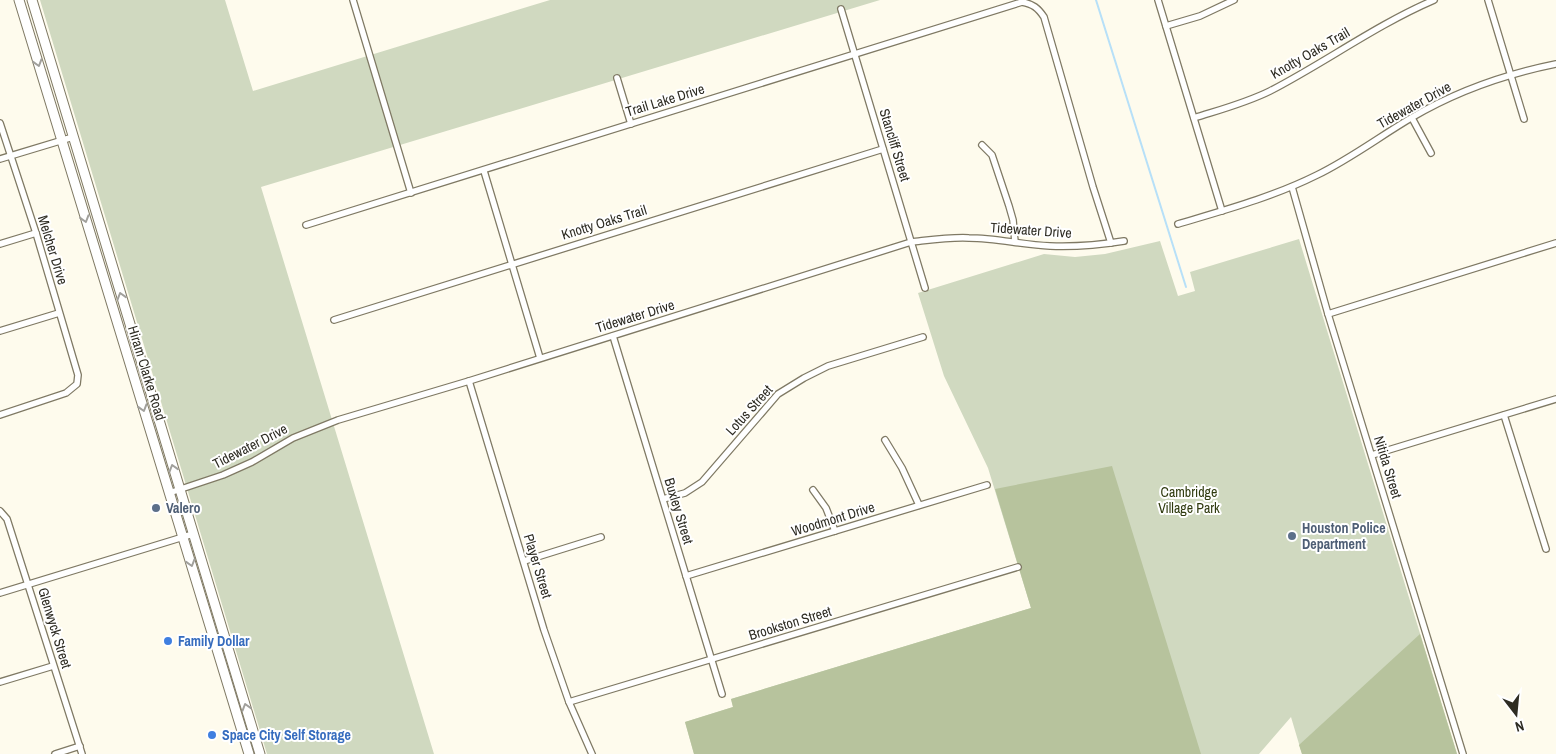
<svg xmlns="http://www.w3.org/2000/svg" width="1556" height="754" viewBox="0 0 1556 754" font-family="'Archivo Narrow',sans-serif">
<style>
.green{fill:#d0d9c0}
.forest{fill:#b7c39d}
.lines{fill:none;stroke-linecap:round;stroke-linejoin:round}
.stream{stroke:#b7e0f8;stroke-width:2}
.street-casing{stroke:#7f7964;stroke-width:8}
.secondary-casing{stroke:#7f7964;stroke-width:11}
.street{stroke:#fff;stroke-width:5.5}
.secondary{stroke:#fff;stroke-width:9}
.oneway{stroke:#a1a09c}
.service-dot{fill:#5c6f8a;stroke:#fff;stroke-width:2}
.shop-dot{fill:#3f7fe0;stroke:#fff;stroke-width:2}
.labels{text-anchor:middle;stroke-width:4;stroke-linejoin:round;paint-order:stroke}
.street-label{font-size:14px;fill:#2e2c23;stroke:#fff}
.park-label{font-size:14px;fill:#2f3a0e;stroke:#fff}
.service-label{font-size:14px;font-weight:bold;fill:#4e5e75;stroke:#fff;text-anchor:start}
.shop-label{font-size:14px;font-weight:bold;fill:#366cbe;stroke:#fff;text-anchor:start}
</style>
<rect width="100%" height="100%" fill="#fefbed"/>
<g class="green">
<path d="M40,0H225L253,91L550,0H880L261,187L434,754H267Z"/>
<path d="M1299,239L1457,754H1302L1291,717L1259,754H694L685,722L733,707L731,699L1031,608L988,468L944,376L918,293L1044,254L1075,257L1105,254L1160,241L1178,296L1195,291L1190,272Z"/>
</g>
<g class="forest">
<path d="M1112,466L1201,754H694L685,722L733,707L731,699L1031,608L995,489Z"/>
<path d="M1420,634L1457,754H1302L1299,745Z"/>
</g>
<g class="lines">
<path class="stream" d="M1096,0L1186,287"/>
<g class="street-casing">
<g id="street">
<path d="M353,0L411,193"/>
<path d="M1158,0L1222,211"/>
<path d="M1488,0L1524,119"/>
<path d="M841,9L925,288"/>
<path d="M1166,26L1200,16L1234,0"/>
<path d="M617,78L631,124"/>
<path d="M1194,118C1219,110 1246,103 1270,91C1326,62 1376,25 1434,0"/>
<path d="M1412,118L1431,153"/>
<path d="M0,123L36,233L78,375L77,384L66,393L0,415"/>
<path d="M982,145L992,155L1009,206L1013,220L1015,242"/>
<path d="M0,159L73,137"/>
<path d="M484,171L540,358"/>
<path d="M1292,187L1328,314L1463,754"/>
<path d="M1178,224C1225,210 1273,197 1317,175C1350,159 1379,137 1411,118C1455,92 1506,74 1556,64"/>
<path d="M306,225L1022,2C1033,4 1038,8 1044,17L1093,187L1111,243"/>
<path d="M0,244L36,233"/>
<path d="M1328,314L1556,243"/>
<path d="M334,320L883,149"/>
<path d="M0,331L59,313"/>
<path d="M613,336L722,694"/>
<path d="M469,381L544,630L569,702L592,754"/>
<path d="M1504,415L1546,549"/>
<path d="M885,440L902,468L919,505"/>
<path d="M1372,455L1556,399"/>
<path d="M813,490L826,508L835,531"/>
<path d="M169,493L223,475L252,462L293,438L338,420L469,381L911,242C930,240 950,237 969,238C996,238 1023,245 1050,246C1075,247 1099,245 1124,241"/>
<path d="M663,499L685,493L702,482L778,394L804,378L828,366L923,337"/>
<path d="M0,511L7,519L82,754"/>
<path d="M524,561L601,537"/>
<path d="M686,576L987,485"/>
<path d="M0,593L193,534"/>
<path d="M0,682L53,666"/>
<path d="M569,702L1018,567"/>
<path d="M55,754L80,746"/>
</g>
</g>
<g class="secondary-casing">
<g id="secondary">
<path d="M19,0L249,754"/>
<path d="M32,0L260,754"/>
</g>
</g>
<use href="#street" class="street"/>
<use href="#secondary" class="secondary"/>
</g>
<defs><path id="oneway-chevron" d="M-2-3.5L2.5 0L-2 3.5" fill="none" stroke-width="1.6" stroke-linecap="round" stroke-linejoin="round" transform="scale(1.25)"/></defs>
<g class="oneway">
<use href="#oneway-chevron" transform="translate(38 63) rotate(73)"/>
<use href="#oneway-chevron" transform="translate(85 219) rotate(73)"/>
<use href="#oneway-chevron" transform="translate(121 296) rotate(-107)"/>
<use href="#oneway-chevron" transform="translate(143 408) rotate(73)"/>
<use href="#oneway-chevron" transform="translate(173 468) rotate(-107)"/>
<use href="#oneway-chevron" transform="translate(191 563) rotate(73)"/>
<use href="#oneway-chevron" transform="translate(246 707) rotate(-107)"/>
</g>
<g class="service-dot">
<circle cx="156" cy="508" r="5"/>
<circle cx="1292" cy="536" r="5"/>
</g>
<g class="shop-dot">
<circle cx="168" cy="641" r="5"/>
<circle cx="212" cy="735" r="5"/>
</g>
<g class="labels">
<g class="street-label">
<text transform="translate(1310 53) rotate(-30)" y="5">Knotty Oaks Trail</text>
<text transform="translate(665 100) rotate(-17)" y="5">Trail Lake Drive</text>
<text transform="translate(1414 105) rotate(-29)" y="5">Tidewater Drive</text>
<text transform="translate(895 145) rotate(73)" y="5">Stancliff Street</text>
<text transform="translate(604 222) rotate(-17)" y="5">Knotty Oaks Trail</text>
<text transform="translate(1031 230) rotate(4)" y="5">Tidewater Drive</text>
<text transform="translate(53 250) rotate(73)" y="5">Melcher Drive</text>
<text transform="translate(635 316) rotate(-17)" y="5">Tidewater Drive</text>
<text transform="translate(147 373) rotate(73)" y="5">Hiram Clarke Road</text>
<text transform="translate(749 410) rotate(-48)" y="5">Lotus Street</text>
<text transform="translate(250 446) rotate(-27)" y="5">Tidewater Drive</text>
<text transform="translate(1388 467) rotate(73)" y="5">Nitida Street</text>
<text transform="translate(679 511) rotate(73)" y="5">Buxley Street</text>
<text transform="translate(833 519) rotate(-17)" y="5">Woodmont Drive</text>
<text transform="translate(538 566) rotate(73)" y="5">Player Street</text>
<text transform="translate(790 623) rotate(-17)" y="5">Brookston Street</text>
<text transform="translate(55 628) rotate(73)" y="5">Glenwyck Street</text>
</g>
<g class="park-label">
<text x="1189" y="497">Cambridge<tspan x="1189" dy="16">Village Park</tspan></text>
</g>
<g class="service-label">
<text x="166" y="513">Valero</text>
<text x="1302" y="533">Houston Police<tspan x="1302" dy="16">Department</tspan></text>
</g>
<g class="shop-label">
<text x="178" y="646">Family Dollar</text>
<text x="222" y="740">Space City Self Storage</text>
</g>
</g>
<g transform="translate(1516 714) rotate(164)" stroke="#ffffff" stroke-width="4" paint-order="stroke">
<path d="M0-4L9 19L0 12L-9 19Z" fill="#2e2c23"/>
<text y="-8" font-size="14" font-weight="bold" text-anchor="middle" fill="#2e2c23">N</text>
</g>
</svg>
